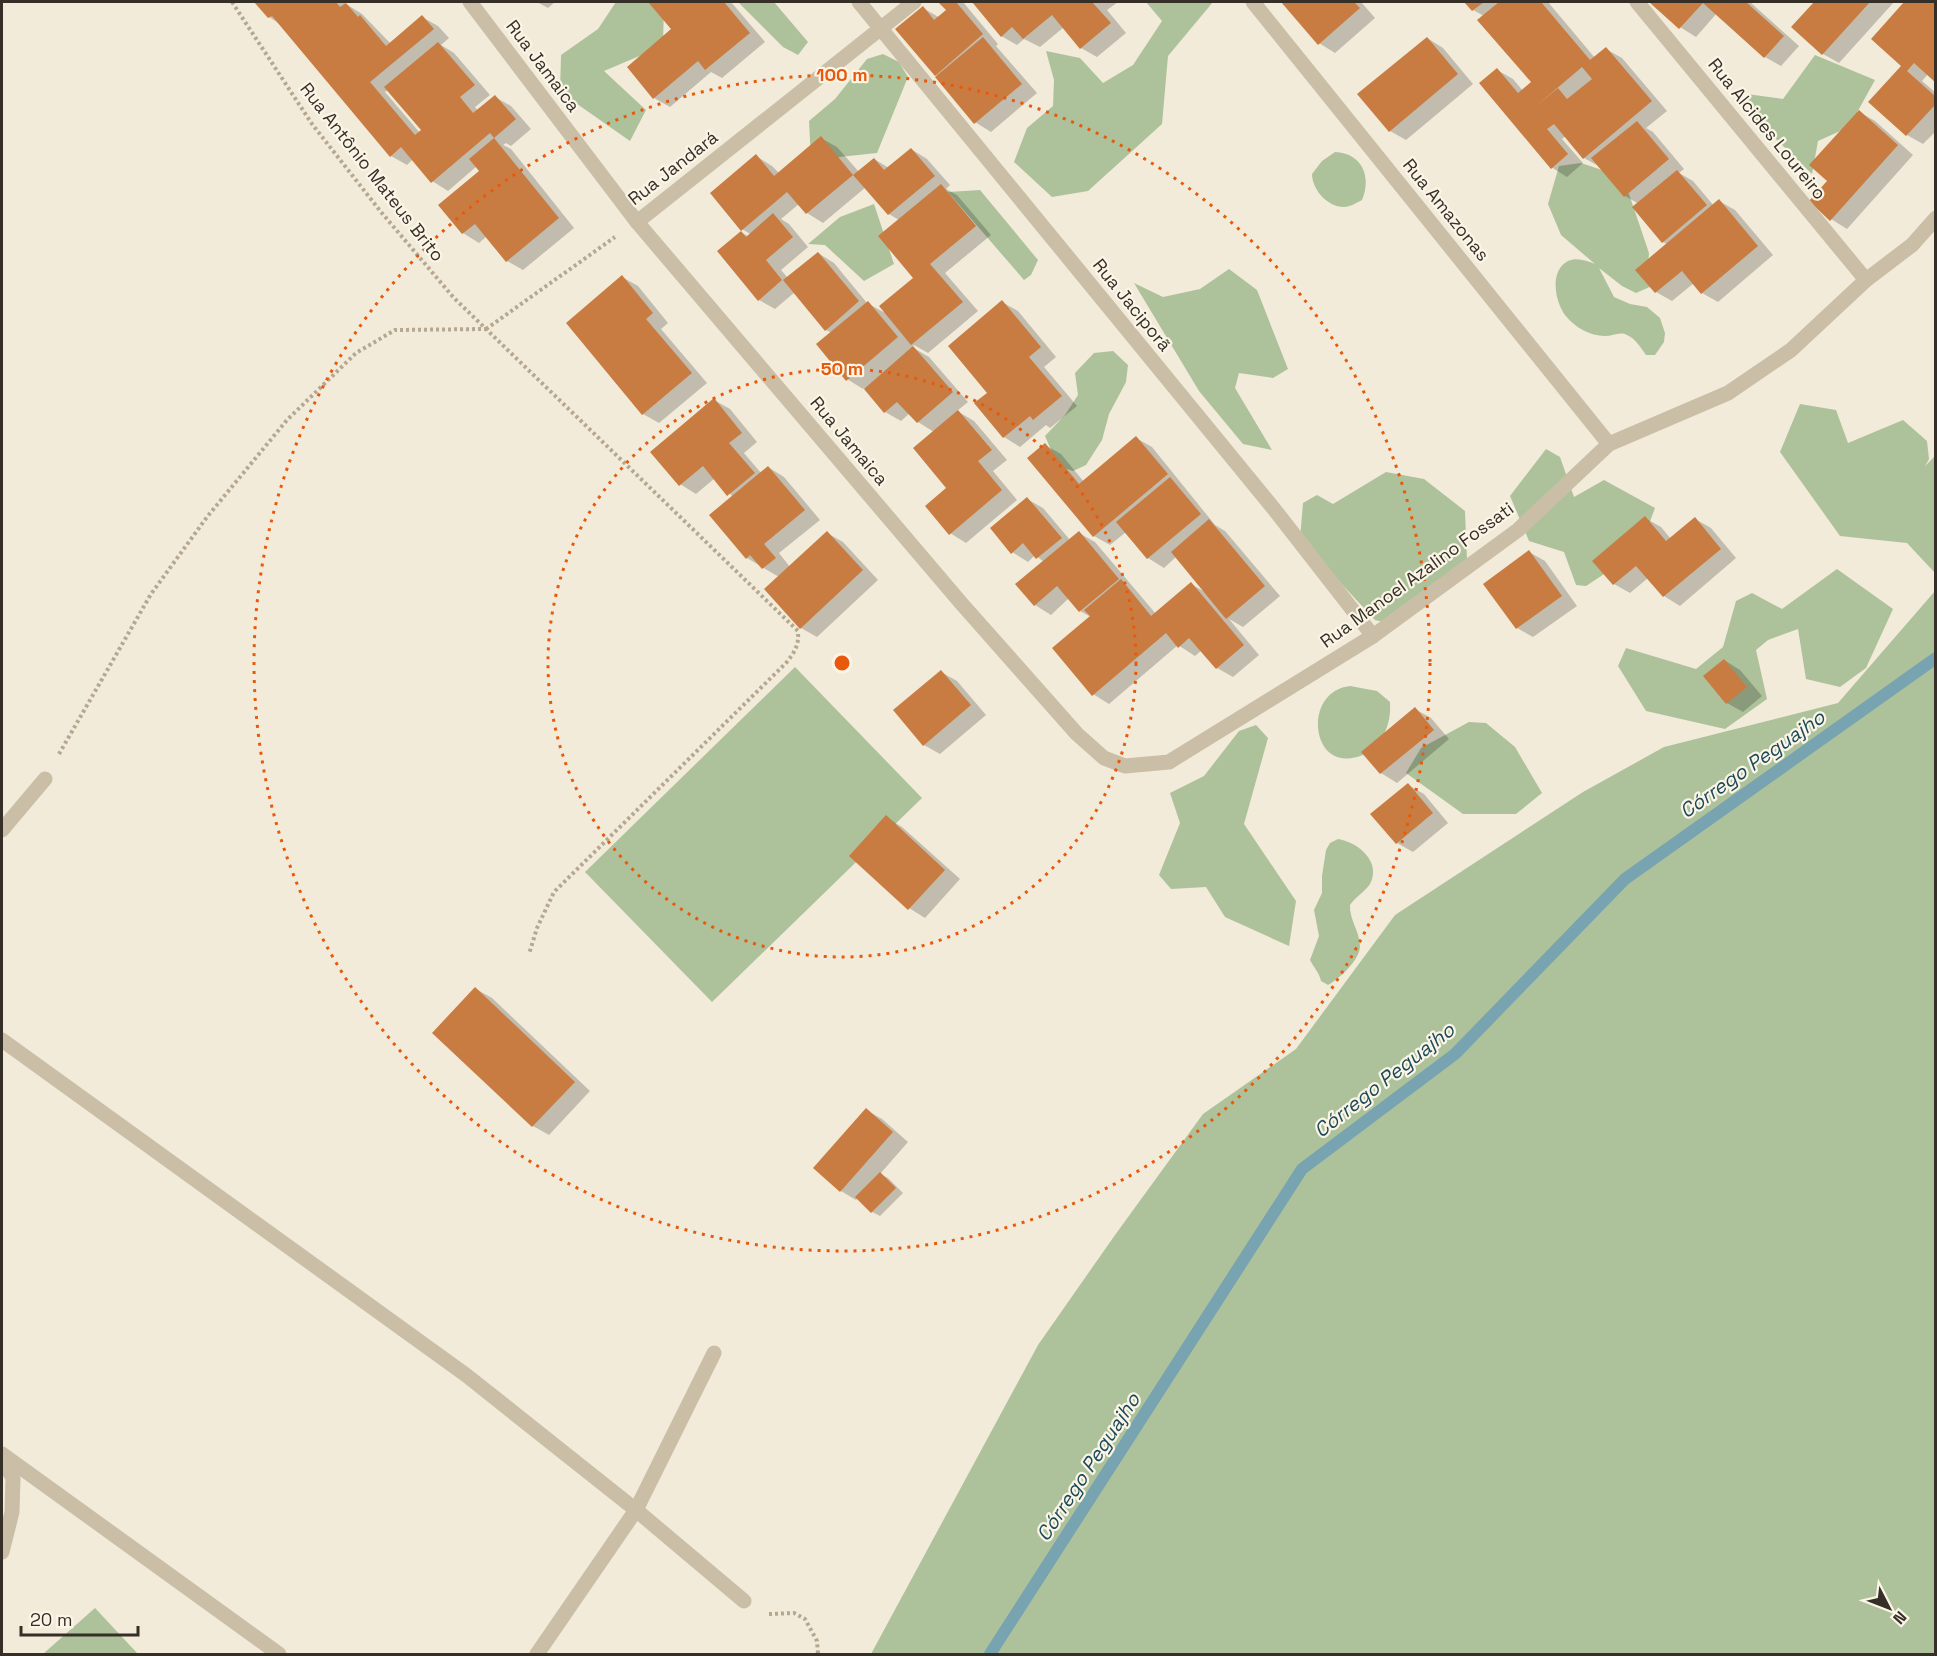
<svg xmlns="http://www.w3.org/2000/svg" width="1937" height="1656" viewBox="0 0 1937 1656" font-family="'Space Grotesk',sans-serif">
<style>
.green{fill:#adc29a}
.shadow{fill:#0003;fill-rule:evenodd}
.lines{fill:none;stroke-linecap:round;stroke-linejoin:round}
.stream{stroke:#78a3b0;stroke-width:12}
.building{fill:#c97c41;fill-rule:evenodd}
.path{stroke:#b6a890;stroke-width:4;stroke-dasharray:3 3;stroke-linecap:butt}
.street{stroke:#cbbea6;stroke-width:15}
.ring{fill:none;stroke:#e8590c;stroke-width:3;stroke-dasharray:3 6}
.labels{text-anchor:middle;stroke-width:4.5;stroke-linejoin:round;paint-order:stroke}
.street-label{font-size:18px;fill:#362f27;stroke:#faf5e6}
.water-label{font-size:20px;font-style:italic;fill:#1b4959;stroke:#faf5e6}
.centre{fill:#e8590c;stroke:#faf5e6;stroke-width:3}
.ring-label{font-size:18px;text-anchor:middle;font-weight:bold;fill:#e8590c;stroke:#faf5e6;stroke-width:4.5;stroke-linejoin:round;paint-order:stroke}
</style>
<rect width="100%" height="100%" fill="#f2ebda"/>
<g class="green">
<path d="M616,2H664L663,46L604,71L646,110L630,141L560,92L561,55L598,29Z"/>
<path d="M738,2H774L808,42L798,55L783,47Z"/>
<path d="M1146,2H1213L1168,56L1162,124L1088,191L1052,197L1014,162L1027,128L1053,106L1054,80L1046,51L1080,58L1103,83L1133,65L1162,21Z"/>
<path d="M883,54L899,62L908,77L877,153L811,160L809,121L835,99L867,59Z"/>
<path d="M1815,55L1875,80L1849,127L1818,141L1812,174L1751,115L1747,94L1783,99Z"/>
<path d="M1335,152C1362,153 1372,177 1362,200C1356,203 1350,207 1344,207C1327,207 1312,189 1312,174L1322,161Z"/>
<path d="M1581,163L1611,173L1629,194L1649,253L1648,267L1652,286L1636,293L1622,286L1599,268L1614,297L1630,304L1647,307L1660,318L1665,333L1664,342L1655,355H1646C1641,348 1636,339 1627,335C1620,331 1613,336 1605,336C1590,336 1574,327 1565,315C1555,301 1549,271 1568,261C1577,257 1587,261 1595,264L1561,235L1548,204L1559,166Z"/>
<path d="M980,190L1038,260L1031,275L1024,280L948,192Z"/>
<path d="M874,204L894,264L864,281L825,245L808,244L840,217Z"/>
<path d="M1229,269L1257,290L1288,369L1273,378L1239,373L1235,388L1272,450L1243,444L1199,391L1134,283L1163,297L1200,289Z"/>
<path d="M1113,351L1128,365L1126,382L1109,414L1102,440L1086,465L1073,471L1058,466L1045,436L1065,415L1078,395L1075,373L1094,353Z"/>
<path d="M1800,404L1836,410L1848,443L1903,420L1927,441L1929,459L1925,466L1935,456V573L1907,543L1840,536L1780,452Z"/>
<path d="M1546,449L1560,457L1574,497L1604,480L1655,508L1639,551L1586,586L1576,585L1564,552L1529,541L1510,496Z"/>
<path d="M1386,472L1424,479L1465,511L1467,560L1392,624L1375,620L1300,539L1303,503L1317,495L1333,504Z"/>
<path d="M1837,569L1893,609L1866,668L1840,687L1806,679L1798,629L1768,640L1756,650L1767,699L1725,729L1646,711L1618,666L1626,648L1696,669L1723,647L1736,601L1752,593L1782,609Z"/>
<path d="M1935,591V1654H871L1038,1345L1115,1235L1203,1114L1296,1049L1395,915L1583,792L1664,747L1838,703Z"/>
<path d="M795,667L922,798L712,1002L585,872Z"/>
<path d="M1350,686L1377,691L1390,702C1391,719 1387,733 1376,745C1369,753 1363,756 1352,758C1310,766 1304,691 1350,686Z"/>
<path d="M1469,722L1486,723L1515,747L1542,793L1516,814H1463L1406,773L1421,748Z"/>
<path d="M1256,725L1268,738L1244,824L1296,901L1289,946L1225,917L1206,887L1171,889L1159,875L1180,823L1170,793L1204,776L1239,731Z"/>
<path d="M1338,839C1358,842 1382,862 1370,884C1365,892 1355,897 1350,905C1349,919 1360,932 1360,946C1360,960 1339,979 1328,985L1321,981C1319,972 1314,968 1310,960L1319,936L1314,910L1322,893V876L1326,850L1330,843Z"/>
<path d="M95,1608L138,1654H43Z"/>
</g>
<g class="shadow">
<path d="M256,2H343L362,14L391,44L422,17L438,26L449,38L441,45L454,53L490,95L475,107L478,111L495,97L511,106L531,129L511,146L506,143L503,145L511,149L574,228L523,270L507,261L487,236L479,243L463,233L440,205L481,171L477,166L448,191L432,181L413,159L407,165L391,156L280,24L269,17ZM388,90L423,131L420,133L385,92Z"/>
<path d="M537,2H555L548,8Z"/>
<path d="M650,2H731L765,42L722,78L711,72L670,107L654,98L673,30Z"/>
<path d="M940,2H963L998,44L996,46L1037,93L991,132L975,122L936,75L923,8L940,18L948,11Z"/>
<path d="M974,2H1118L1107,10L1126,33L1097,57L1081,48L1064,27L1040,47L1024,39L1017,45L1001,36Z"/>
<path d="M1283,2H1361L1375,18L1335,53L1319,43Z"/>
<path d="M1466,2H1548L1595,58L1606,49L1622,58L1667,111L1646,128L1653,132L1684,169L1679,173L1693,181L1714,206L1719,201L1735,210L1773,255L1718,302L1702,293L1694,283L1672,301L1656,292L1667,244L1663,242L1634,207L1639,204L1625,196L1602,168L1584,158L1566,136L1562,139L1583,163L1567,177L1551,167L1497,70L1513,79L1523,91L1533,83L1484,16L1473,10Z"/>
<path d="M1651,2H1750L1799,46L1781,66L1765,57L1717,13L1696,37L1680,27Z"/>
<path d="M1816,2H1894L1839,63L1823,54L1793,27Z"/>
<path d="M1906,2H1936V81L1928,74L1922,81L1936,93V131L1923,144L1907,135L1870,102L1903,65L1873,38Z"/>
<path d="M1427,38L1443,48L1473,84L1406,140L1390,131Z"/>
<path d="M1859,112L1875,121L1913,155L1847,229L1831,219Z"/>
<path d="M821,138L837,147L859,172L874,159L889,168L911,149L927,159L950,185L946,189L957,195L991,235L945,273L978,311L928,353L914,345L912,347L929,357L968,402L957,411L974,421L1007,460L993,471L1017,500L966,543L950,533L949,488L934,432L918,422L910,413L901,421L885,412L864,388L863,389L847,379L832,333L826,330L795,292L775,309L759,300L741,232L754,240L755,237L742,229L756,156L772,166L779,173ZM866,187L889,214L899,220L915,279L887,314L867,303L834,263L818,253L788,278L781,270L808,247L789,224L781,219L799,204L807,213L823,223Z"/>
<path d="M622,277L638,286L668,323L661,329L707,383L659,423L643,414Z"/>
<path d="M1002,302L1018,311L1056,357L1044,367L1077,406L1050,428L1046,425L1020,447L1004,437L989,393Z"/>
<path d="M714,400L730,409L757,442L744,453L761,473L768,467L784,477L820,520L779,553L790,567L827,533L843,542L878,580L817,637L801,628L779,577L747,558L733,497L715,478L696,494L680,484Z"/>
<path d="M1136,438L1152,447L1215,525L1225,531L1280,596L1243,627L1229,619L1259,655L1233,677L1217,668L1202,650L1195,656L1178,645L1109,704L1093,694L1091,617L1080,611L1069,598L1051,615L1035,605L1044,562L1035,555L1028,562L1012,552L1027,499L1043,508L1070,540L1079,533L1095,542L1156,614L1191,584L1205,592L1176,557L1164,568L1148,558L1126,532L1110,545L1094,536L1029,459L1045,445L1061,454L1084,482Z"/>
<path d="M1645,518L1661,527L1671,539L1695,519L1711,528L1736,558L1680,606L1664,596L1648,578L1630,593L1614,584Z"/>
<path d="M1529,552L1545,561L1577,606L1533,637L1517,628Z"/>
<path d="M1724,660L1740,670L1762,696L1743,712L1727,703Z"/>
<path d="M941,672L957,681L986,715L940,754L924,745Z"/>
<path d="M1415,709L1431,718L1449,739L1397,783L1381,773L1363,752Z"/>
<path d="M1408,785L1424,794L1448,823L1413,852L1397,843Z"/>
<path d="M886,817L902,827L960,879L925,918L909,908Z"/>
<path d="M476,989L492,998L590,1091L549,1135L533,1126L434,1033Z"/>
<path d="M866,1110L882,1119L908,1142L880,1174L888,1178L903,1193L880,1216L872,1212L858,1198L856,1200L841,1191Z"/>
</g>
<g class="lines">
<path class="stream" d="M990,1654L1302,1169L1455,1054L1625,879L1936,658"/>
</g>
<g class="building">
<path d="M254,2H336L340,7L346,3L358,17L360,15L386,46L422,15L434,29L370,82L415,135L421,130L384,87L438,42L475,85L460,97L473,113L495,95L516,119L494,138L490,133L431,183L401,147L390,157L272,16L268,18Z"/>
<path d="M648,2H724L750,33L705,70L698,61L653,99L627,67L671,29Z"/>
<path d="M938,2H956L983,34L935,76L895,29L923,6L934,20L946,10Z"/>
<path d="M972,2H1092L1111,23L1080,49L1052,15L1023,39L1012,27L1001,37Z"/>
<path d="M1281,2H1354L1360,8L1318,45Z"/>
<path d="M1464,2H1484L1472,11Z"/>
<path d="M1499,2H1541L1590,60L1606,47L1652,101L1583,159L1554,124L1547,129L1568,154L1551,169L1479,83L1497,68L1518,93L1531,82L1477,20ZM1582,67L1592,79L1567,99L1558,88L1536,106Z"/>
<path d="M1649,2H1746L1784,36L1764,58L1703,3L1679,29Z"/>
<path d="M1814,2H1870L1822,55L1791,27Z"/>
<path d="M1904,2H1936V83L1914,63L1907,71L1936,97V104L1906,136L1868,102L1901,66L1871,39Z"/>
<path d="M983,37L1022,84L974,124L935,77Z"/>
<path d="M1427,37L1458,74L1389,132L1357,94Z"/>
<path d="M1859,110L1898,145L1830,221L1809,201L1827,181L1809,165Z"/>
<path d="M1637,121L1669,159L1624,197L1591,158Z"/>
<path d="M821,136L853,175L806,214L787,192L741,231L746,237L773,213L793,237L766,260L782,280L758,301L717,251L741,231L710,193L756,154L774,176Z"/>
<path d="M494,138L559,218L506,262L475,224L462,234L438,205L479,171L469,159Z"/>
<path d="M911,148L935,176L888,215L853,175L874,158L884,170Z"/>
<path d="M1677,170L1707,205L1662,243L1632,207Z"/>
<path d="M941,184L976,226L930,264L963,302L911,345L879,306L913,278L878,236Z"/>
<path d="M1719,199L1758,246L1701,294L1682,271L1655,293L1635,270Z"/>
<path d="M818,252L859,301L825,331L783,280Z"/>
<path d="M622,275L653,313L646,319L692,373L642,415L566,323Z"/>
<path d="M1002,300L1041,347L1029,357L1062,396L1033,420L1030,416L1003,438L974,403L987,393L948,346Z"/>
<path d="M868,301L898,337L846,381L816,344Z"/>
<path d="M913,346L953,392L917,423L897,402L884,413L864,389Z"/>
<path d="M714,398L742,433L729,443L755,473L727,496L703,466L679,486L650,452Z"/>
<path d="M958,410L992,450L978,461L1002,490L949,535L925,506L946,488L913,448Z"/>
<path d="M1136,436L1168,474L1093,537L1027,458L1045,443L1079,484Z"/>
<path d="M768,466L805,510L764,544L776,558L762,569L750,555L746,559L709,515Z"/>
<path d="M1170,477L1201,514L1147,559L1116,522Z"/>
<path d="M1027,497L1062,538L1036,559L1023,543L1011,554L990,528Z"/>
<path d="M1645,516L1666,541L1695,517L1721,549L1663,597L1636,566L1613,585L1592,561Z"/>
<path d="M1209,519L1265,586L1226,619L1171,552Z"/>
<path d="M827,531L863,570L800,629L764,589Z"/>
<path d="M1079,531L1119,579L1079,612L1057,586L1034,606L1015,584Z"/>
<path d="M1529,550L1562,596L1516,629L1483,584Z"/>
<path d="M1121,579L1151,616L1191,582L1244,645L1216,669L1189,638L1178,648L1166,633L1092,696L1052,648L1090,616L1084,610Z"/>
<path d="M1724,659L1747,687L1726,704L1703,676Z"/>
<path d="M941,670L971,705L923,746L893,710Z"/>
<path d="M1415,707L1434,730L1380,774L1361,752Z"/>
<path d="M1408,783L1433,813L1396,844L1370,814Z"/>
<path d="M886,815L945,870L908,910L849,856Z"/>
<path d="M475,987L575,1082L532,1127L432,1033Z"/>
<path d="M866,1108L893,1132L840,1192L813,1168Z"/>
<path d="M880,1172L896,1188L871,1213L855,1197Z"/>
</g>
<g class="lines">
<g class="path">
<path d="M232,2L312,124L381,212L454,298L798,631C799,645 795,652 786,663L554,892L537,928L529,954"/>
<path d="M486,329L615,237"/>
<path d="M59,754L151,594L207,517L287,420L356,353L395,330L485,329"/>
<path d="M769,1614L794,1613L805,1619L817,1641L818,1654"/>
</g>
<g class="street">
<path d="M470,2L637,222L961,603L1077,734L1104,758L1125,766L1169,762L1373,636L1518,530L1609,444L1728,393L1791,350L1866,280L1912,245L1936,218"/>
<path d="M859,2L1274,509L1373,636"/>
<path d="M1253,2L1609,444"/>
<path d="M1637,2L1866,280"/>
<path d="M637,222L914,2"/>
<path d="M2,830L45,779"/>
<path d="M2,1040L466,1375L636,1510L744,1601"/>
<path d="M2,1454L279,1654"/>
<path d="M2,1459L13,1478L12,1512L2,1552"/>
<path d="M537,1654L636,1510L714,1353"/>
</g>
</g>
<g class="ring">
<circle cx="842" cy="663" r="294"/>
<circle cx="842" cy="663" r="588"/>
</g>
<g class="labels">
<g class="street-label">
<text transform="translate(543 66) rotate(53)" y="6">Rua Jamaica</text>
<text transform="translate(1767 129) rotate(51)" y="6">Rua Alcides Loureiro</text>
<text transform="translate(673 168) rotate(-38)" y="6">Rua Jandará</text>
<text transform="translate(372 172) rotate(52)" y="6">Rua Antônio Mateus Brito</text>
<text transform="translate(1446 210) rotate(51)" y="6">Rua Amazonas</text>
<text transform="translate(1132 305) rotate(51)" y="6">Rua Jaciporã</text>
<text transform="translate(849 441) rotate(50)" y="6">Rua Jamaica</text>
<text transform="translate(1417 575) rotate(-36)" y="6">Rua Manoel Azalino Fossati</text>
</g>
<g class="water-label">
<text transform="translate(1752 764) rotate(-35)" y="7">Córrego Peguajho</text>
<text transform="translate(1384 1080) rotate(-38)" y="7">Córrego Peguajho</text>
<text transform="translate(1088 1467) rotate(-57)" y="7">Córrego Peguajho</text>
</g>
</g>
<circle cx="842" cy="663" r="9" class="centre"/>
<g class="ring-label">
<text x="842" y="81">100 m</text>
<text x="842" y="375">50 m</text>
</g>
<rect width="1937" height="1656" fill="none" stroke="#362f27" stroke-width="6"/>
<g transform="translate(1889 1608) rotate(132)" stroke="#faf5e6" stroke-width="4.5" paint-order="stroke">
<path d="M0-4.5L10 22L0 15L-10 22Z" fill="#362f27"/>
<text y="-9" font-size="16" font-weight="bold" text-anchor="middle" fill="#362f27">N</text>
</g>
<path d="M21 1626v9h117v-9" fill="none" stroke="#362f27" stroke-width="3"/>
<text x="30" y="1626" font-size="18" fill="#362f27" stroke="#faf5e6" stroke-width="4.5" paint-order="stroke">20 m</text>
</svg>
